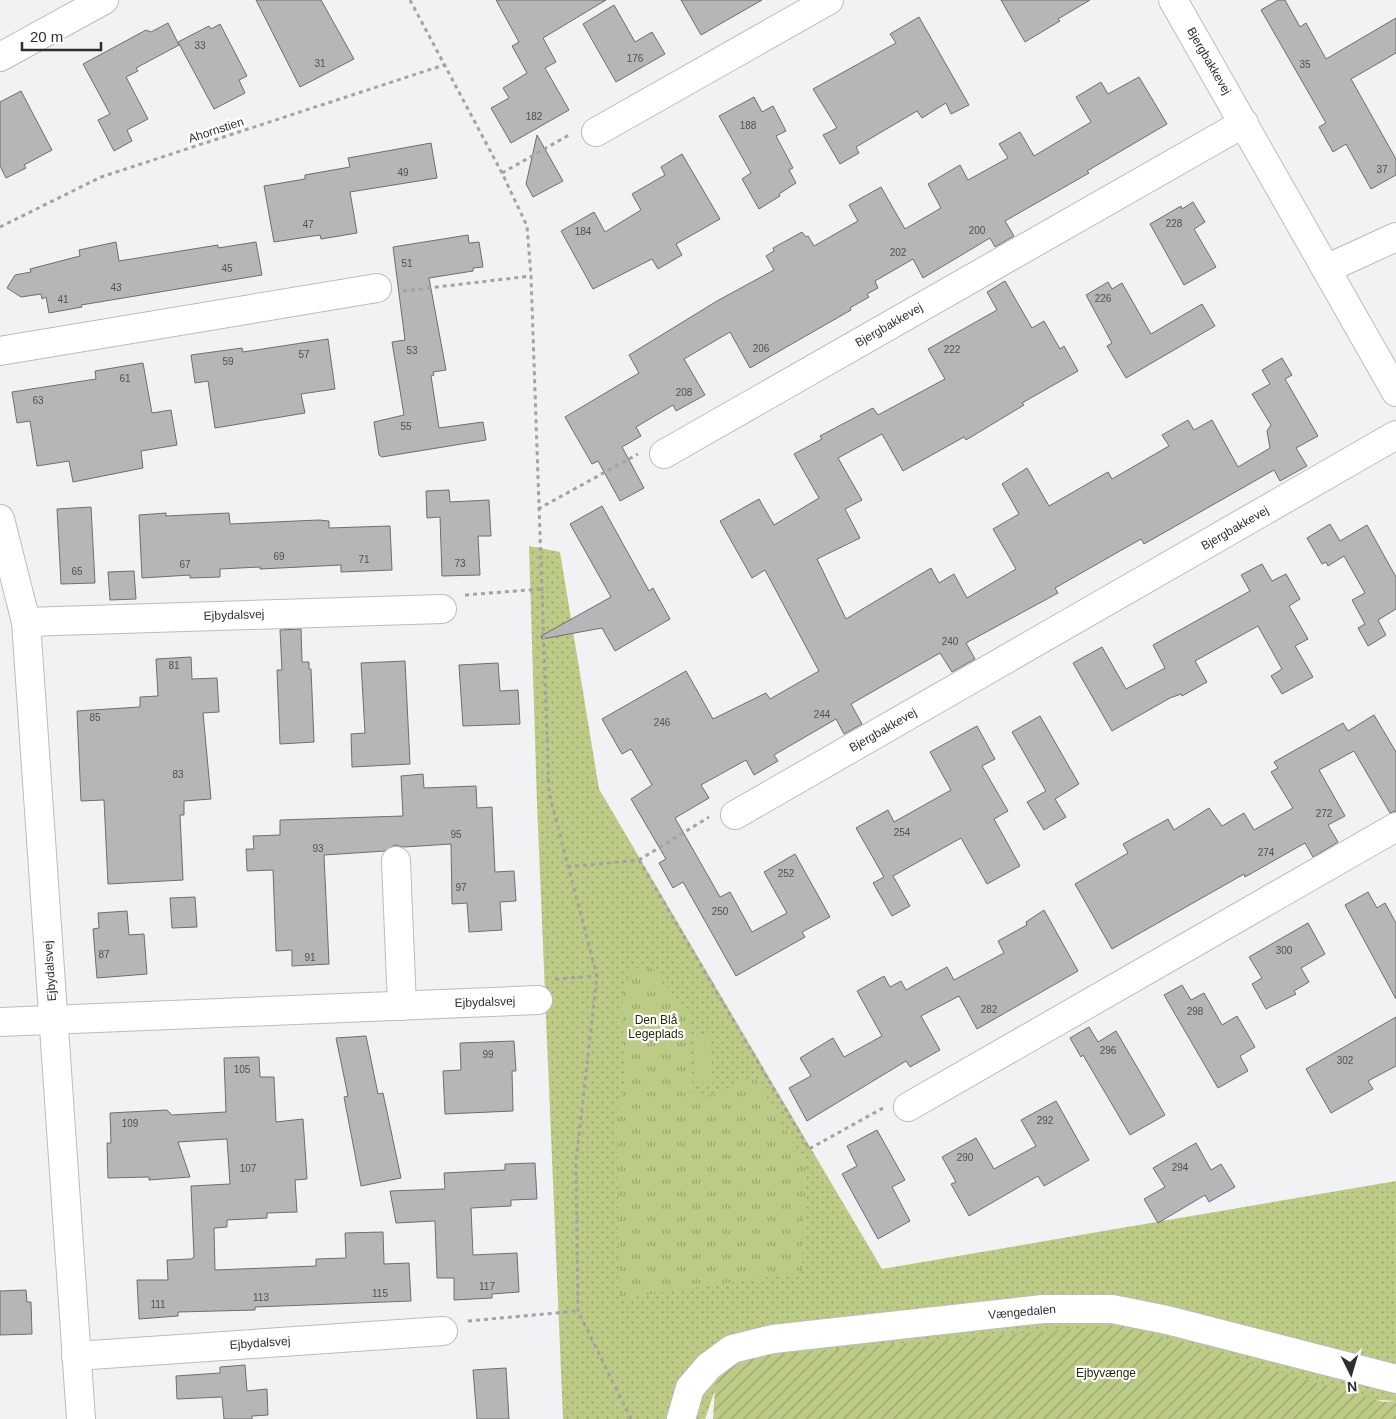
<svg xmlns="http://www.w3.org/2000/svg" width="1396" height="1419" viewBox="0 0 1396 1419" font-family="Arial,sans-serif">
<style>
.grass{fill:url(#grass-dots)}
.park{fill:url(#park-tufts)}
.garden{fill:url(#garden-furrows)}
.pitch{fill:#bccb85}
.building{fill:#b5b6b7;stroke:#6c6e6f}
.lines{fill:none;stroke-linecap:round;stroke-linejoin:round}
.minor-casing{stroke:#bbbcbd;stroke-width:30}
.tertiary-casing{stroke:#bbbcbd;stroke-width:30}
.path{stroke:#a2a3a4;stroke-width:3;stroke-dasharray:4 4;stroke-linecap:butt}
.minor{stroke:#fff;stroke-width:28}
.tertiary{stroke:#fff;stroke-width:28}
.labels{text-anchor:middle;stroke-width:4.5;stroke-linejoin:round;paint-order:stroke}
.number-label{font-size:10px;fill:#505152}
.street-label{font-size:12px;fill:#2f2f30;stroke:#fff}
.park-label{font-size:12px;fill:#272d08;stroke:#fff}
</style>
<defs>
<pattern id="grass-dots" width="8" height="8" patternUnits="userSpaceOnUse" patternTransform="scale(1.25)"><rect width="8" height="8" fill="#bccb85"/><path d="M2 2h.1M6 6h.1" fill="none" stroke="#99a56d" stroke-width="1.8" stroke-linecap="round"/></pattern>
<pattern id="park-tufts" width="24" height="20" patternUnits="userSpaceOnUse" patternTransform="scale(1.25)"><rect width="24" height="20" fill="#bccb85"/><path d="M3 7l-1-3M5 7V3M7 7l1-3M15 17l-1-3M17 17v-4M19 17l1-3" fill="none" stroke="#99a56d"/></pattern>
<pattern id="garden-furrows" width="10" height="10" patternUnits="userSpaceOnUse" patternTransform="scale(1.25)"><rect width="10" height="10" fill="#bccb85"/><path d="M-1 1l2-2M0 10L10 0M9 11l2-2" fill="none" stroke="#99a56d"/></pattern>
</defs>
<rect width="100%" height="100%" fill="#f1f2f3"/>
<path class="grass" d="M529,546L560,552L599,789L882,1269L1396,1181V1401L717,1360L715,1390L705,1419H563L537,803Z"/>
<path class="park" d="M652,968L689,1014L693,1097L717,1094L754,1076L806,1164L802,1272L619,1299L617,1108C633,1076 621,1042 622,1008C622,996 628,982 631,970Z"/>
<path class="garden" d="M1119,1325L1384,1402L1396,1401V1419H713L717,1359Z"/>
<path class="pitch" d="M710,1035L713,1083L696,1084L693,1036Z"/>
<g class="building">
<path d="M256,0H321L354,59L300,87Z"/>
<path d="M496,0H606L543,38L556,62L545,68L569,110L511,143L491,108L509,98L503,88L527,73L512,46L519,42Z"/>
<path d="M681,0H762L701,35Z"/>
<path d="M1001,0H1090L1058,19L1060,21L1025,42Z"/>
<path d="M1278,0H1285L1300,27L1306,23L1326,59L1396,18V53L1351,79L1396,159V175L1371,189L1346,144L1333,152L1319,127L1326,123L1261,10Z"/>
<path d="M614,5L635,42L652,32L665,54L616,82L583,24Z"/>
<path d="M919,17L969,105L951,114L946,103L922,118L917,111L856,147L859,153L840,164L823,135L837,128L813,89L896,43L890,34Z"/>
<path d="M168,23L179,45L136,68L138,71L126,77L148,119L127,130L132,141L114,151L98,120L110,114L83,64L146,30L151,32Z"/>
<path d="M220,24L247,76L239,80L245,93L214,109L178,42L209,26L211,29Z"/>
<path d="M1139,77L1167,124L1087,171L1089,173L1005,221L1014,236L995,247L990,238L923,278L913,259L875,281L878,288L867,294L869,297L850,308L851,310L750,368L730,332L684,359L705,395L676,411L673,405L636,427L641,436L622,447L644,488L620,501L598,461L592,464L565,417L639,373L629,355L717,301L774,270L766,256L774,251L773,248L802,232L806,237L808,236L814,246L858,221L849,205L881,187L905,229L941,208L928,184L960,165L968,180L1008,158L999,144L1020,132L1034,156L1091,122L1076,97L1101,82L1108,94Z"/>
<path d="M21,91L52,150L24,165L26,168L6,178L0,166V102Z"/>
<path d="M754,97L762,112L773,106L786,131L776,136L793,168L789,170L796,183L779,194L780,196L759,209L742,179L751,173L719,116Z"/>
<path d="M537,135L563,181L533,197L526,184Z"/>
<path d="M431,143L437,178L350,192L357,233L321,239L320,235L274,242L264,186L305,179V175L350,167L348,158Z"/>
<path d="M682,154L720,219L676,244L682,255L658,269L652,259L593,289L561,231L594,212L605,232L641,210L632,194L665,175L661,167Z"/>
<path d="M1193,202L1205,222L1194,229L1216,267L1184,285L1150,224L1181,206L1182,209Z"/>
<path d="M468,235L469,243L479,242L483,267L473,268V271L429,278L446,370L433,372L434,375L431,376L439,428L483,422L486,440L382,457L379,455L374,422L404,415L392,342L405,340L393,247Z"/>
<path d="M116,242L119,261L218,245V248L256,242L262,275L81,305L82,307L49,313L46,297L42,299L41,294L21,297L7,288L15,275L31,272L30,269L80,256L79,250Z"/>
<path d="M1005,281L1032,328L1044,321L1060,349L1064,346L1078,371L1022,403L1024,405L966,440L964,437L903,471L882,434L838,458L862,500L845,509L860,538L817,559L846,619L931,568L939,583L954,574L967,598L1016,569L993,529L1019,514L1002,484L1027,468L1049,506L1108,472L1112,479L1169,446L1162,435L1188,420L1194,430L1212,420L1238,467L1270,448L1267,431L1271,425L1252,394L1270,384L1262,370L1282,358L1292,375L1285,379L1318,436L1296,448L1307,466L1280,481L1274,470L1144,544L1141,539L1055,588L1058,593L966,643L975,659L952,672L940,653L851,704L862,724L844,734L836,719L774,755L778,761L754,775L746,760L701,785L709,798L675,818L720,897L730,892L752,932L787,913L764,872L795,854L830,917L802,932L805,937L736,976L683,882L673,888L659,863L666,859L631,799L652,785L631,749L622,754L602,719L686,671L713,719L766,693L770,699L819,671L765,570L752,578L720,521L759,499L774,525L819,498L794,454L822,439L820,436L873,408L878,415L945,379L928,349L997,310L987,292Z"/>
<path d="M1108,282L1112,289L1122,283L1151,334L1202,304L1215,326L1126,378L1107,346L1112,343L1086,295Z"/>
<path d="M328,339L335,389L301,394L305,413L215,428L208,381L195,383L191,355L242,348L243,352Z"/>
<path d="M143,363L152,413L171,410L177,445L141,451L143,468L73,482L69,461L37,466L30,421L17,423L12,392L96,379L95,371Z"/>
<path d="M449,490L450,502L489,500L491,536H478L480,575L442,576L440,517L427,518L426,491Z"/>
<path d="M602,506L649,591L653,588L670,619L615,651L602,628L542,639L541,636L611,597L570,524Z"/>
<path d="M91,507L95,583L61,584L57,509Z"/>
<path d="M166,513V516L229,513L230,524L319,520L329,521V528L390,526L392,570L341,572V565L260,569V567L220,569V577L190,578V575L142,578L139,515Z"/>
<path d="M1330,524L1340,541L1367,525L1396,577V609L1378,620L1386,635L1368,646L1358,628L1365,624L1352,600L1365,593L1344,556L1328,566L1326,562L1322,564L1307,538Z"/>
<path d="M1262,564L1272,581L1286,574L1300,599L1289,606L1308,639L1295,646L1313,677L1282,694L1271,676L1282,669L1258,626L1195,661L1207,682L1182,696L1181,694L1170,698L1112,731L1073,663L1102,647L1126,689L1165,668L1153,645L1250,591L1241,575Z"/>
<path d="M134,571L136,599L110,600L108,572Z"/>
<path d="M301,629L302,662H309V669H311L314,742L280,744L277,670H282L280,630Z"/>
<path d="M191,657L192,679L217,678L219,712L203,713L211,799L184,801V815H180L183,880L108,884L104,800L81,801L77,711L140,707V697L158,696L156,659Z"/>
<path d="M405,661L410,764L352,767L351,734L365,733L361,663Z"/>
<path d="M498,663L500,691L518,690L520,724L463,726L459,665Z"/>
<path d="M1374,715L1396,752V811L1390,813L1354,751L1319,770L1345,816L1328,825L1338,842L1313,857L1305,843L1245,877L1244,874L1112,949L1075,884L1128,853L1123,844L1168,819L1174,830L1209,808L1222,826L1244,813L1254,830L1293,808L1271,772L1278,768L1274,762L1343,723L1348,731Z"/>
<path d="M1040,716L1079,784L1055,799L1066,817L1044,830L1027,802L1046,791L1012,732Z"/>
<path d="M977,726L995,759L982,766L1008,811L994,819L1020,866L987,884L961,838L893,876L910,906L892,916L873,883L884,877L856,828L888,810L894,822L951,790L930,752Z"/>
<path d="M423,774L424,788L476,786L477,808L492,807L495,872L514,871L516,901L500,902L502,930L469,932L467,903L452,904L451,844L404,847L395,845L385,851L324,855L329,964L292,966V950L276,951L273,870L247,871L246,849H254L253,836L280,835V820L403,816L401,776Z"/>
<path d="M1368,892L1377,908L1385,903L1396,923V999L1345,905Z"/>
<path d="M195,897L197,927L172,928L170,898Z"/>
<path d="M1044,910L1078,971L977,1029L959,996L921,1016L940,1050L910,1067L906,1061L807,1121L789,1088L811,1076L800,1058L833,1038L844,1057L882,1036L857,991L884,976L890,987L901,981L906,990L947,967L954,980L1004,953L998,941L1027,925L1026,922Z"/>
<path d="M127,911L129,935L144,934L147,974L97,978L93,929L99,928L98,913Z"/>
<path d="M1308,923L1325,954L1301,968L1309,982L1294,991L1296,994L1266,1009L1252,984L1262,978L1249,957Z"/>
<path d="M1182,985L1191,1000L1204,993L1222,1025L1237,1016L1255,1047L1240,1056L1248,1071L1218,1088L1164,995Z"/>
<path d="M1396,1017V1066L1368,1081L1373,1089L1331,1113L1306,1069Z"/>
<path d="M1089,1027L1098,1042L1116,1031L1165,1115L1130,1135L1083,1055L1081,1057L1070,1038Z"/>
<path d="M366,1036L378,1094L383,1093L401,1178L361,1186L344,1097L348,1096L336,1038Z"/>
<path d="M514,1041L516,1071H512L513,1111L445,1114L443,1071L461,1070L460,1043Z"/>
<path d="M259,1057L260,1077H274L276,1122L303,1119L307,1179L295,1180L297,1212L267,1213V1218L227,1220V1227L214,1228L215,1270L316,1266V1259L346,1258L345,1233L383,1232L384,1264L409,1263L411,1301L255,1307V1310L178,1312V1316L139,1319L137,1280H168L167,1260L191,1259L194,1257L191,1186L230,1184L227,1139L178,1142L190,1177L149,1180V1177L108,1178L107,1143H111L110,1113L167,1110L172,1115L226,1112L224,1058Z"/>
<path d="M1056,1101L1089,1160L1044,1186L1038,1176L969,1216L951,1184L956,1182L942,1157L976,1138L994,1169L1036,1146L1021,1120Z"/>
<path d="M877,1130L905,1180L892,1187L910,1221L878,1239L842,1174L857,1166L847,1146Z"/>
<path d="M1196,1143L1211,1170L1221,1164L1235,1187L1209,1202L1205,1195L1158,1223L1144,1199L1165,1187L1153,1168Z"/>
<path d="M535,1163L537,1199L511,1200V1206L471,1208L473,1255L517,1253L519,1292L492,1294V1298L454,1300V1278H437L435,1221L396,1223L390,1191L445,1189L444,1173L505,1170V1164Z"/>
<path d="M26,1290L27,1302H31L32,1334L0,1335V1291Z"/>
<path d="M245,1365L247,1391L267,1389L268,1415L252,1416V1419H224L222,1397L177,1399L176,1376L220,1373V1367Z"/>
<path d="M506,1368L509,1419H477L473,1370Z"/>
</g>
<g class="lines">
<g class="minor-casing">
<g id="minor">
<path d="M0,57L104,0"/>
<path d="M596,132L829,0"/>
<path d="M1326,269L1396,237"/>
<path d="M0,351L377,288"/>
<path d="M664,454L1244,123"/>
<path d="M0,519L26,622L81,1419"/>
<path d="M26,622L442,609"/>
<path d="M735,815L1396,435"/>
<path d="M396,861L402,1006"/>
<path d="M0,1022L538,1000"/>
<path d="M908,1107L1396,827"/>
<path d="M76,1356L443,1331"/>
<path d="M681,1419L690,1388L709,1366L732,1349L773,1339L1043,1309H1112L1167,1320L1396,1379"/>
</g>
</g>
<g class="tertiary-casing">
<path id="tertiary" d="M1173,0L1396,392"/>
</g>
<g class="path">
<path d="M410,0L502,173L527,226L531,276L549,793L597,976L576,1161L578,1311L631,1419"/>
<path d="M502,173L569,135"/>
<path d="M0,227L101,177L444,65"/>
<path d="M403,291L531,276"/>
<path d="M538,509L638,454"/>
<path d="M465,595L541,589"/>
<path d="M639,860L809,1149L883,1108"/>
<path d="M567,867L639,860L709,817"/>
<path d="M555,979L597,976"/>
<path d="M468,1321L578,1311"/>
</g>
<use href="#minor" class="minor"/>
<use href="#tertiary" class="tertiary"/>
</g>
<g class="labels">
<g class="number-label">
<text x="200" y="49">33</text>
<text x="635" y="62">176</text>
<text x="320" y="67">31</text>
<text x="1305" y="68">35</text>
<text x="534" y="120">182</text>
<text x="748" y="129">188</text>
<text x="1382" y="173">37</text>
<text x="403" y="176">49</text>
<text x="1174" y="227">228</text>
<text x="308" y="228">47</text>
<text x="977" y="234">200</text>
<text x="583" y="235">184</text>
<text x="898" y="256">202</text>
<text x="407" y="267">51</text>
<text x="227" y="272">45</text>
<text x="116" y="291">43</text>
<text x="1103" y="302">226</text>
<text x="63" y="303">41</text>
<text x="761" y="352">206</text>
<text x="952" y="353">222</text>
<text x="412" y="354">53</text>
<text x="304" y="358">57</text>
<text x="228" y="365">59</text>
<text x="125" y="382">61</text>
<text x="684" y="396">208</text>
<text x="38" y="404">63</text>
<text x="406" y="430">55</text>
<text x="279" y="560">69</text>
<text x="364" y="563">71</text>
<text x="460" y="567">73</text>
<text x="185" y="568">67</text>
<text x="77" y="575">65</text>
<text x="950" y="645">240</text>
<text x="174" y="669">81</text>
<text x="822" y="718">244</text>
<text x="95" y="721">85</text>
<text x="662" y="726">246</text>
<text x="178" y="778">83</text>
<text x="1324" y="817">272</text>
<text x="902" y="836">254</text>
<text x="456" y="838">95</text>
<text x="318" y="852">93</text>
<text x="1266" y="856">274</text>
<text x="786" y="877">252</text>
<text x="461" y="891">97</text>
<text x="720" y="915">250</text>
<text x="1284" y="954">300</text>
<text x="104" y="958">87</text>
<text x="310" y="961">91</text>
<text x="989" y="1013">282</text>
<text x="1195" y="1015">298</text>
<text x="1108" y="1054">296</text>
<text x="488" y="1058">99</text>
<text x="1345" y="1064">302</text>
<text x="242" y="1073">105</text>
<text x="1045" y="1124">292</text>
<text x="130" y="1127">109</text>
<text x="965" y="1161">290</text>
<text x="1180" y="1171">294</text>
<text x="248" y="1172">107</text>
<text x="487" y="1290">117</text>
<text x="380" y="1297">115</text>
<text x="261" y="1301">113</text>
<text x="158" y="1308">111</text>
</g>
<g class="street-label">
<text transform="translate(1209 61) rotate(60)" y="4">Bjergbakkevej</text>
<text transform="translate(216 130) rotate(-18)" y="4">Ahornstien</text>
<text transform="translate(889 325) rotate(-30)" y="4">Bjergbakkevej</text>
<text transform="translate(1235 528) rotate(-30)" y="4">Bjergbakkevej</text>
<text transform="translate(234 615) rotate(-2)" y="4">Ejbydalsvej</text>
<text transform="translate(883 730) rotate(-30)" y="4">Bjergbakkevej</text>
<text transform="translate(50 971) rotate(-94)" y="4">Ejbydalsvej</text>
<text transform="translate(485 1002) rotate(-2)" y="4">Ejbydalsvej</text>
<text transform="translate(1022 1312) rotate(-5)" y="4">Vængedalen</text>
<text transform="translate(260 1343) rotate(-4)" y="4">Ejbydalsvej</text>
</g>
<g class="park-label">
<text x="656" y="1024">Den Blå<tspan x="656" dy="14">Legeplads</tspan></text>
<text x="1106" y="1377">Ejbyvænge</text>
</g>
</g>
<g transform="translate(1351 1374) rotate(175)" stroke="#ffffff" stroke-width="4" paint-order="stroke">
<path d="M0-4L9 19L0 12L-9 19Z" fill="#2f2f30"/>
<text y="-8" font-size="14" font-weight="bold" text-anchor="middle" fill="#2f2f30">N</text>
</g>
<path d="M22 42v8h79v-8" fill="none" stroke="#2f2f30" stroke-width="2.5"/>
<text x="30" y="42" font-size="15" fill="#2f2f30" stroke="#ffffff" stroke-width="4" paint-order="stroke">20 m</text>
</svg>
